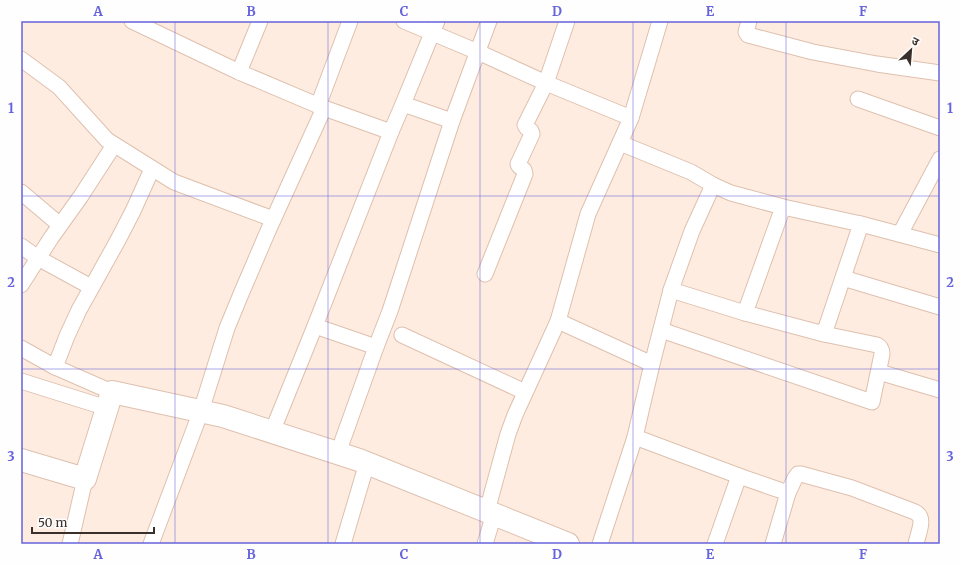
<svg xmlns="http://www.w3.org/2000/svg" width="961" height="565" viewBox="0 0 961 565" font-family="Merriweather,'Noto Sans Devanagari',serif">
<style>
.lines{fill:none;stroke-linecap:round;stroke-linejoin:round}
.street-casing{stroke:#dec0ae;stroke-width:17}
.secondary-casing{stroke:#dec0ae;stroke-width:24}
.street{stroke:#fff;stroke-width:15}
.secondary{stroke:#fff;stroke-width:22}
.grid{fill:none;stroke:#6663dc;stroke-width:1;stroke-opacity:0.55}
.neatline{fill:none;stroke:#6663dc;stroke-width:1.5}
.grid-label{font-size:13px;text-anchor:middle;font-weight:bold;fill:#6663dc}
</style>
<rect width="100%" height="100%" fill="#ffece1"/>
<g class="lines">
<g class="street-casing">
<g id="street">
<path d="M132,21L239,72L324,108L391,132"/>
<path d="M404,21L478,52L546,83L631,118"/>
<path d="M749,21L746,32L748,35L752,36L813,52L877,64L940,73"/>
<path d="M21,59L59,87L107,140L174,182L273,219"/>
<path d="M239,72L260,21"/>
<path d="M858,99L940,128"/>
<path d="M403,104L452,121"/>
<path d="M318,106L350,21"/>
<path d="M620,143L691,172L713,185L731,193L783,207L861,224L940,245"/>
<path d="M21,192L60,225"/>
<path d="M900,234L940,159"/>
<path d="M21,246L38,258L91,287"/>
<path d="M485,274L525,174L524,170L519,166L518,164L532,134L531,131L527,128L525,125L546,83L567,21"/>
<path d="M843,278L940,307"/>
<path d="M21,285L51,238L81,196L114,145"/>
<path d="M745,313L783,207"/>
<path d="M558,321L652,364"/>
<path d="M315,326L376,347"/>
<path d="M661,330L872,402L882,354C882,349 881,347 877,345L824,334L745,313L671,290"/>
<path d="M824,334L861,224"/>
<path d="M402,335L525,392"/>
<path d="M21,348L55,367L112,392"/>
<path d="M55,367L67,336L79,310L118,240L133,211L152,169"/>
<path d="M879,372L940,390"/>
<path d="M21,381L107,408"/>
<path d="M272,432L315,326L391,132L403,104L437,21"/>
<path d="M635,437L739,476L788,493"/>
<path d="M338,453L376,347L390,311L452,121L489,21"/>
<path d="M487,511L508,434L515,415L558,321L588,214L631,118L660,21"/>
<path d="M70,544L85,479"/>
<path d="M151,544L201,411L227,328L241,294L268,231L324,108"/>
<path d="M343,544L367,463"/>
<path d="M485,544L494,514"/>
<path d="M600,544L635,437L652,364L671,290L692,231L713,185"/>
<path d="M715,544L739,476"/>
<path d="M773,544L788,493L795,478L798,474H801L852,488L915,512C917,513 919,515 920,517C923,523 917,538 916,544"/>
</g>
</g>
<g class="secondary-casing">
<path id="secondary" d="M21,460L85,479L112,392L223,416L359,460L568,544"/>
</g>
<use href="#street" class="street"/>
<use href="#secondary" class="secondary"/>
</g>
<path class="grid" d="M175,21V544M328,21V544M480,21V544M633,21V544M786,21V544M21,196H940M21,369H940"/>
<rect width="961" height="565" fill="none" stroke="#fefefe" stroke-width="44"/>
<g transform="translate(911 50) rotate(26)" stroke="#fefefe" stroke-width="3" paint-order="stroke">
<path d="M0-3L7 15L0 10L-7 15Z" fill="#3b3029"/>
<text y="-6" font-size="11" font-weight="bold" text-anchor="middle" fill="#3b3029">उ</text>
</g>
<path d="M32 527v6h122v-6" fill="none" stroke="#3b3029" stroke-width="2"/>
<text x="38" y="527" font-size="12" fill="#3b3029" stroke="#fefefe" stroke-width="3" paint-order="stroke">50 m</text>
<rect x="22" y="22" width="917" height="521" class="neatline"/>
<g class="grid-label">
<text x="98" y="16">A</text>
<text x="251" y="16">B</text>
<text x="404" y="16">C</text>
<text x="557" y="16">D</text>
<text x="710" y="16">E</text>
<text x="863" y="16">F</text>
<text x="11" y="113">1</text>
<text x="950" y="113">1</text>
<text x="11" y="287">2</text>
<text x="950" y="287">2</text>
<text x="11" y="461">3</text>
<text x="950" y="461">3</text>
<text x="98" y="559">A</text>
<text x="251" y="559">B</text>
<text x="404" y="559">C</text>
<text x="557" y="559">D</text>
<text x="710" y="559">E</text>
<text x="863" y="559">F</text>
</g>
</svg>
